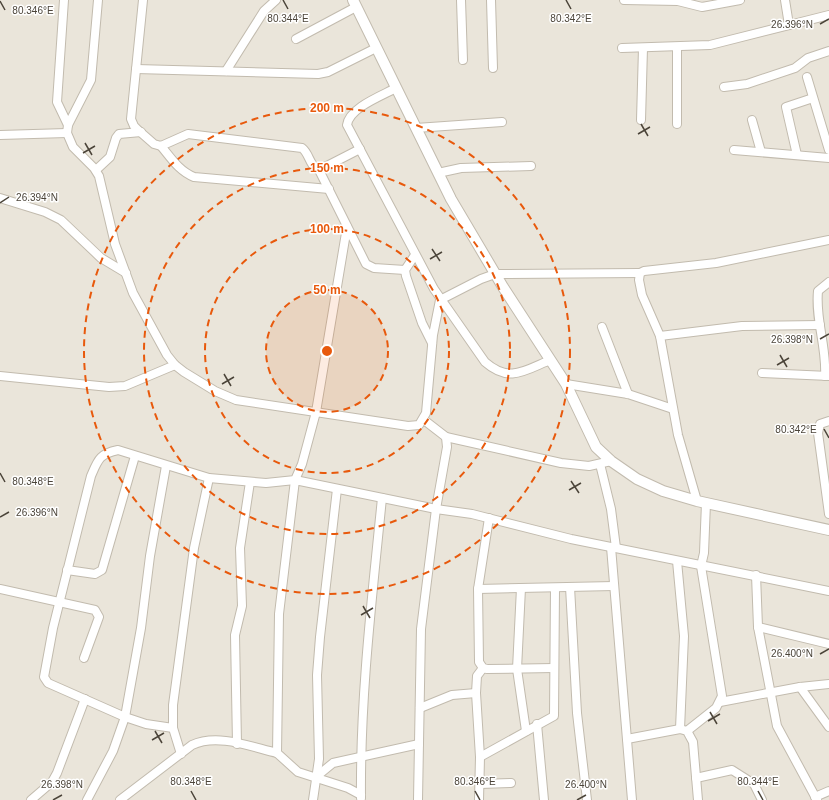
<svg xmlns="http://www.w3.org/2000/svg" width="829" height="800" viewBox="0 0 829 800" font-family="Helvetica,sans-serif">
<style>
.residential{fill:#eae5da}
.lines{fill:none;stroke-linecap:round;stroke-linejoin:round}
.minor-casing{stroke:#c2bbae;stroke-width:10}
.tertiary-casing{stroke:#c2bbae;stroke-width:12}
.minor{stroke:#fff;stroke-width:8}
.tertiary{stroke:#fff;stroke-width:10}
.ticks{fill:none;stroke:#4b4439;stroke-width:1.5}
.ring{fill:none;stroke:#e8590c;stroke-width:2;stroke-dasharray:7 5}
.ticks-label{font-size:10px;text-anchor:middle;fill:#4b4439;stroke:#fff;stroke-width:3;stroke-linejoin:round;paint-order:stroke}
.centre{fill:#e8590c;stroke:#fff;stroke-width:2}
.ring-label{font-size:12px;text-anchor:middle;font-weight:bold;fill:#e8590c;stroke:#fff;stroke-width:3;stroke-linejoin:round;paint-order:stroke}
</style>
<rect width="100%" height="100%" fill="#f6f3ec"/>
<rect class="residential" x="0" y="0" width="829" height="800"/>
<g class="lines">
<g class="minor-casing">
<g id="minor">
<path d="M64,0L57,102L68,125"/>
<path d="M98,0L91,80L68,125L67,133L73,147L94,168L99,176L115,244L133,293L167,355L175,365L184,372L215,391L236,400L408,426L419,425L426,413L433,335L440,300L481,279L495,274L640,273"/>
<path d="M143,0L131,119L134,126L138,130L154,144L161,146L188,134L302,148C310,154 309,166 319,170L360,149"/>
<path d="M461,0L463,60"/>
<path d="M491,0L493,68"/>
<path d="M624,0L678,1L702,7L740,0"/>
<path d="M785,0L789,25"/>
<path d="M296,39L356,7"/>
<path d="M677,47V124"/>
<path d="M622,48L710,45L829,15"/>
<path d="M136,69L318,74L328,72L376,48"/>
<path d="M226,71L264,11L276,0"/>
<path d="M807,77L829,150"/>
<path d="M724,87L747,84L795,68L808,58L829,51"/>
<path d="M396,88C381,96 349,108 347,125L434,289L485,362C509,383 524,371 550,360"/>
<path d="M641,120L643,48"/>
<path d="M752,120L761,152"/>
<path d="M416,128L502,122"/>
<path d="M0,135L67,133"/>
<path d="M161,146C171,158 179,171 194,177L329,189"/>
<path d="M734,150L829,158"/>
<path d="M797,155L786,107L813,98"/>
<path d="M96,170L110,157L116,138L119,134L141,132"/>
<path d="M319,170L366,264L374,268L405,270"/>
<path d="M438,173L461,168L531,166"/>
<path d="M0,198L45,212L61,220L101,258L126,273"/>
<path d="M415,255L405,270L406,276L422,323L432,343"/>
<path d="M602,327L628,394"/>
<path d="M660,336L742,326L820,325"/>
<path d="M762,373L829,376"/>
<path d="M0,376L109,387L125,386L175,365"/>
<path d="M825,376C827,347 815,320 818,291L829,282"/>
<path d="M566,384L628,394L673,409"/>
<path d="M829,421L820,424L818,433L829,514"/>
<path d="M446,437L561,463L589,466L611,461"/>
<path d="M600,464L611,509L616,548"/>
<path d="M697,501L678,435L660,336L642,295L639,280L640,273L644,271L716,263L829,240"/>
<path d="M489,518L478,589L479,662L483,668L487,669L554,668"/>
<path d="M611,547L632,800"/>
<path d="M677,561L684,636L680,729"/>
<path d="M67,570L95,574L102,570L135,456"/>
<path d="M756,575L758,627L777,726L817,800"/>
<path d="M570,587L577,713L587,800"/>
<path d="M521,588L517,669L526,731"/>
<path d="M0,589L95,610L99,617L84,658"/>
<path d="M478,589L614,586"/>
<path d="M758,627L829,644"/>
<path d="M800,687L829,727"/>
<path d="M720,702L800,687L829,684"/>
<path d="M420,708L452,695L476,693"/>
<path d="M537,724L544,800"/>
<path d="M173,728L146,724L125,717L48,683L44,677L53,628L91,476C98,460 99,454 118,450L209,478L266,483L295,480L302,464L316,412L347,227"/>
<path d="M687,731L716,708L722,696L701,566L704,553L706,503"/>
<path d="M627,739L680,729L687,731L693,742L698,800"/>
<path d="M237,744L235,635L242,606L240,548L250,482"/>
<path d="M181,754L173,728V705L194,548L209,478"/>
<path d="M480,757L476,693L477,676L483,668"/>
<path d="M316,777L333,763L419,744"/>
<path d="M696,778L732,770L754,784L762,800"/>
<path d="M480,784L511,783"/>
<path d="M361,795L348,788L298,772L277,753L279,614L295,480L436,509L472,514L571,539L829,591"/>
<path d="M815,797L829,791"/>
<path d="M361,798C360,698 372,598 382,498"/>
<path d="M31,800L52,782L57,773L85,699"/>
<path d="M87,800L113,751L125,717L141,628L150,556L166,466"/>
<path d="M120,800L192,745C218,733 251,747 277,753"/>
<path d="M313,800L319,759L317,675L320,637L337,489"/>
<path d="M418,800L421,629L436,509L447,447L446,437L424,420"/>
<path d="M479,800L480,757L554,716L555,588"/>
</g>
</g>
<g class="tertiary-casing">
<path id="tertiary" d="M353,0L451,199L503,287L566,384L596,447L611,461L637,479L663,491L697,501L829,530"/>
</g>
<use href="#minor" class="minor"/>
<use href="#tertiary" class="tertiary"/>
</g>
<path class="ticks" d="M283,0L288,9M566,0L571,9M0,1L5,10M820,24L829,19M641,124L648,136M638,134L650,127M85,143L92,155M83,153L95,146M0,203L9,197M432,249L440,261M430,259L442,252M820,339L829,334M780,355L787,367M777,365L789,358M224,374L231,386M222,384L234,377M824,429L829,438M0,473L5,482M571,481L579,493M569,490L581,483M0,517L9,512M363,606L370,618M361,615L373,608M820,654L829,649M710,712L717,724M708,721L720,714M155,731L162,743M152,740L164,733M191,791L196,800M475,791L480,800M758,791L763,800M53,800L62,795M577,800L586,795"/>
<circle cx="327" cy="351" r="61" fill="#e8590c" fill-opacity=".12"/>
<g class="ring">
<circle cx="327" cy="351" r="61"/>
<circle cx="327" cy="351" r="122"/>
<circle cx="327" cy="351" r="183"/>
<circle cx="327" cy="351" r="243"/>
</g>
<g class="ticks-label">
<text x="33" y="14">80.346°E</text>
<text x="288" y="22">80.344°E</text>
<text x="571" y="22">80.342°E</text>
<text x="792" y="28">26.396°N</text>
<text x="37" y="201">26.394°N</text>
<text x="792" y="343">26.398°N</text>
<text x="796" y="433">80.342°E</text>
<text x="33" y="485">80.348°E</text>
<text x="37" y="516">26.396°N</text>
<text x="792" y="657">26.400°N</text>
<text x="191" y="785">80.348°E</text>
<text x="475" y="785">80.346°E</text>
<text x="758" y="785">80.344°E</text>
<text x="62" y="788">26.398°N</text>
<text x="586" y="788">26.400°N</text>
</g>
<circle cx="327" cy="351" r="6" class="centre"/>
<g class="ring-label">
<text x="327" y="112">200 m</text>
<text x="327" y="172">150 m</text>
<text x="327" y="233">100 m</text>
<text x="327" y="294">50 m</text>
</g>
</svg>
